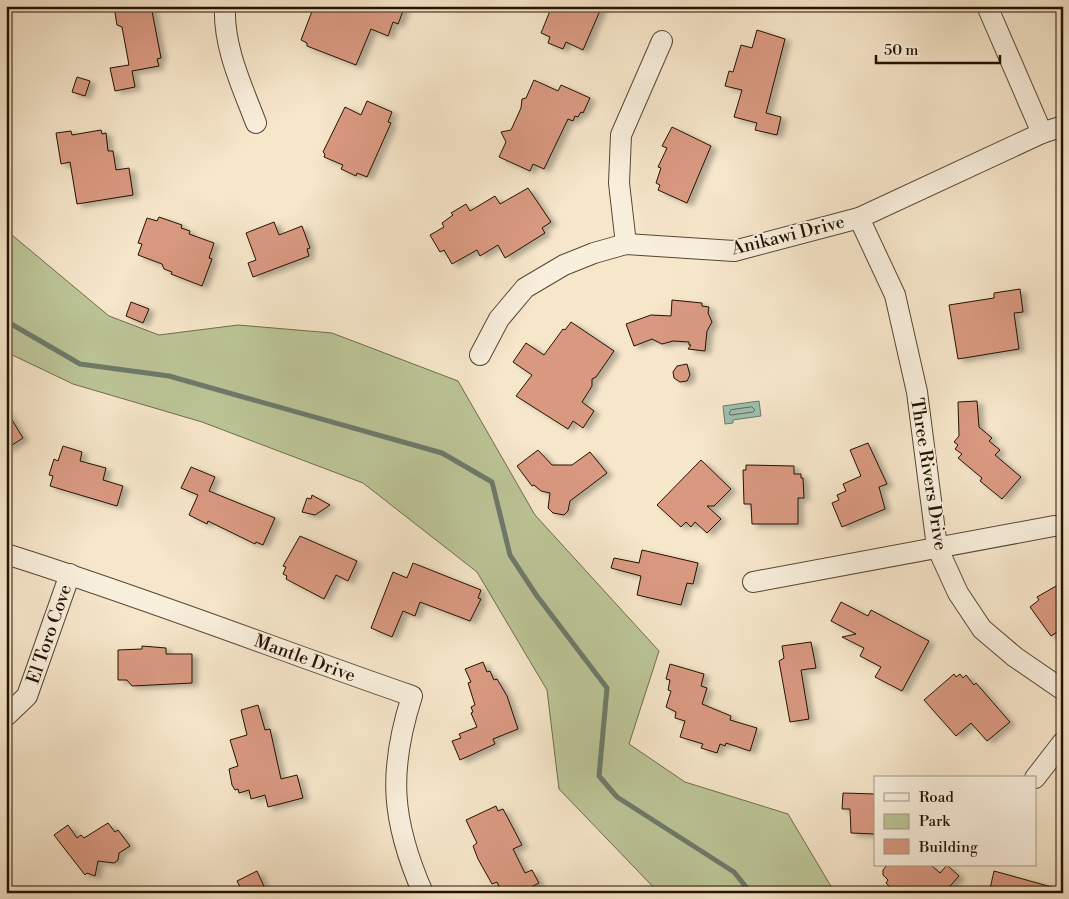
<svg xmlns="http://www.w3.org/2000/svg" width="1069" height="899" viewBox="0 0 1069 899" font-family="'Libre Bodoni',serif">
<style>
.green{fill:#bcc597;stroke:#706c4c}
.water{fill:#9ec0b0;stroke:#6d7a6a}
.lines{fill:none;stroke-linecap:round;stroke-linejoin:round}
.shore{stroke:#606958;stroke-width:1}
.stream{stroke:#6d7a6a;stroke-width:5}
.building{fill:#d99981;stroke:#231200;filter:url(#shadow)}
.minor-casing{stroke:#584732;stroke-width:22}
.minor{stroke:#f9efdd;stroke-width:20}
.labels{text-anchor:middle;stroke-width:4;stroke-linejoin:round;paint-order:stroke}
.street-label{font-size:18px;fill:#231200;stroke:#f9efdd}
</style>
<defs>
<filter id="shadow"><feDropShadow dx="5.5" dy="3" stdDeviation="2.5" flood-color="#0004"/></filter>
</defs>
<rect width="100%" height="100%" fill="#f6e6ca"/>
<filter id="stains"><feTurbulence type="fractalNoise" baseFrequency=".004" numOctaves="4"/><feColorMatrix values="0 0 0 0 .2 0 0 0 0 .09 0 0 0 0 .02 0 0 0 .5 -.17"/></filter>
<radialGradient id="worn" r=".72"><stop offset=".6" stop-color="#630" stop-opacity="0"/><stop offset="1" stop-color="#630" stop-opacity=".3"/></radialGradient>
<path class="green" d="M6,230L109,316L159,335L238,325L332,333L458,381L535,515L659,651L629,744L685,782L788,814L835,893H659L559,789L547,690L477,572L363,483L202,422L73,384L6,352Z"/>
<path class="water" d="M759,401L761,416L733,420V423L725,424L723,406Z"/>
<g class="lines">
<path class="shore" d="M752,407L755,410L753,412L731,415L729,414L731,410Z"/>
<path class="stream" d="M6,321L80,364L169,376L442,453L492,482L510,555L537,596L607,688L599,776L617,797L734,872L751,893"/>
</g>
<g class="building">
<path d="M120,6H151L161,58L157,59L159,66L132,71L135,87L115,91L110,68L129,65L122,27L117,25L115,13Z"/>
<path d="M314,6H355L370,12L372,6H405L398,24L393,22L388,36L371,29L356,65L307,46V43L301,40Z"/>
<path d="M552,6H602L583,50L566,42L563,49L548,43L550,37L541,33Z"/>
<path d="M757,30L785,39L766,113L781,117L777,135L755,130L757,123L734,117L742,90L725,86L729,71L733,72L741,45L752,48Z"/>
<path d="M77,77L90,81L85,96L72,92Z"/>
<path d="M534,80L558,91L561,85L590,98L583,113L581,112L578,117L575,116L573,121L568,119L544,169L533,164L530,171L499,157L506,142L501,132L511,130L521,108L522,99L526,98Z"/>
<path d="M367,101L392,112L388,122L391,123L367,177L357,173L356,176L341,169L343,165L324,157L325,154L323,152L345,107L361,115Z"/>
<path d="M672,127L711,146L687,203L658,190L660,185L656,183L661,168L658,167L667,148L662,146Z"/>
<path d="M101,130L102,134L106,133L108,151H113L116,170L129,168L133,195L77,204L70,162L61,164L56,133L71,131L72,135Z"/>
<path d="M528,188L551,222L542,228L545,233L505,258L498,245L480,256L477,250L452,264L444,250L440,252L430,235L444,227L442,223L453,215L451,213L466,204L470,211L495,196L500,204Z"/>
<path d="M159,217L182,225L181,228L190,231L189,234L214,243L209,258L212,259L202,286L171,274L172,272L164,269L162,264L138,255L142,244L138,243L147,218L157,221Z"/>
<path d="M274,222L279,235L302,226L310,248L307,249L309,256L253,277L248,263L256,260L246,233Z"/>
<path d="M1020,289L1023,312L1014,313L1019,349L958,359L949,305L994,298V293Z"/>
<path d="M672,300L702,303V306L709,307L708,313L712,322L707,331L705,351L688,349L691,345H689V342L673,341L662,344L652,339L634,346L626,324L651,315L671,316Z"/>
<path d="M131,302L149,309L143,323L126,316Z"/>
<path d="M571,322L614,351L596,377L592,379V386L582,402L594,411L583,428L573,421L568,429L516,396L532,375L513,362L526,343L544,355L563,329L565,330Z"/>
<path d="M687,364L690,375L687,381L680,382L674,378L673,372L677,366Z"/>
<path d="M977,401L979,427L992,438L989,441L1000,450L995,455L1021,477L1002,499L980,481L982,478L958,458L962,454L955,449L958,445L954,442L959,436L958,402Z"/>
<path d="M6,410L23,438L6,449Z"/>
<path d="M868,443L887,484L879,487L885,509L842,527L832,503L839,500L837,495L846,491L843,484L861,476L850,450Z"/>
<path d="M63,446L82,452L80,461L106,468L103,480L123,486L117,506L50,486L53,476L49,475L54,459L58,461Z"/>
<path d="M538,450L552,465H572L590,452L607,473L570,501L568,511L564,515L553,513L548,508L550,493L541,491L534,485L532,486L517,466Z"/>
<path d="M701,460L731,489L714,506H707L721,519L707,533L695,522L691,527L686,522L681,527L657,505Z"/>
<path d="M746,465L794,466V474H801V478H803L804,498H798V524H752L751,504H744L743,470H746Z"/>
<path d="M191,467L215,477L209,491L275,518L263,545L256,542L255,544L208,521L207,524L189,515L198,495L181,488Z"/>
<path d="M312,495L330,505L315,515L302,512L307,498L311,499Z"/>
<path d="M300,536L357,561L348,581L336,575L324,599L286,579L287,576L283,574L286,567L283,566Z"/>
<path d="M642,550L698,563L693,584L687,583L681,605L637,595L641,576L611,568L614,558L639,563Z"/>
<path d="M413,563L481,590L478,598L481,599L470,621L420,602L415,616L403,611L392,637L371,628L393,572L407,578Z"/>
<path d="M1063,582V628L1051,636L1030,607L1039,600L1037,597Z"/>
<path d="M841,602L868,616L871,610L929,641L902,691L875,677L881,667L860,656L864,648L842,637L856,634L831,621Z"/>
<path d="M811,642L816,668L801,670L809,719L790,722L779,661L784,658L782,646Z"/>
<path d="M142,646L166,648V654H192V683L132,686L127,680H118V650L142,649Z"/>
<path d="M483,662L487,672L490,671L494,680L497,679L507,696L518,729L493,739L495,744L460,760L452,741L461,738L459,734L477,727L471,713L473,712L471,707L475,705L468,683L471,682L465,669Z"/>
<path d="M670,664L704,674L701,686L707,688L702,704L731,716L730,720L757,728L750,751L726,743L725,746L720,744L717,753L701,748L703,744L680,737L685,721L675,718L676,712L666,707L671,691L668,690L670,680L666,679Z"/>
<path d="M954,674L956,677L960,674L963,678L966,675L974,685L976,683L1010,722L987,741L971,723L956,736L924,700Z"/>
<path d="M258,705L265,730L270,729L281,779L297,775L303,798L268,807L265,795L251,799L249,790L239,793L238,789L235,790L232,785L229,769L238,766L230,740L247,735L241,710Z"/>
<path d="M843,793L875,794V834L851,833L850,809H842Z"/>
<path d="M496,806L498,811L503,809L522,845L513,849L525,873L532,870L539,883L533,886L536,893H502L497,882L492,884L478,859L473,846L477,843L466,820Z"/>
<path d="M108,823L115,832L118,830L130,846L119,853L118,860L114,863L98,861L95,876L87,873L85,875L54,835L68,825L77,838L81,835L84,838Z"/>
<path d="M887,865H931L940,873L947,865L959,876L944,893H896L886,883L888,880L883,875V870Z"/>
<path d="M257,871L267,893H243L237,881Z"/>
<path d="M994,871L1059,889L1058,893H989Z"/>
</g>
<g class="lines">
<g class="minor-casing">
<g id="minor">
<path d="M225,6C223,47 242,86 256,123"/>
<path d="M987,6L1042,133"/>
<path d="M859,218L895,295L917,392L937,547L958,593L982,629L1015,657L1063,690"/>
<path d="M626,244L619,183L621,135L662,41"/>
<path d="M480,355L499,319L525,288L564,265L594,253L626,244L734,251L859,218L1042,133L1063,126"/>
<path d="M6,554C143,597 276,649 412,696C388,771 391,820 423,893"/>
<path d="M753,582L1054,526"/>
<path d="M6,716L27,696L70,574"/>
<path d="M1035,778L1063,742"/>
</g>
</g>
<use href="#minor" class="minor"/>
</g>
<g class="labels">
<g class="street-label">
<text transform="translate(788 235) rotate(-14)" y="6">Anikawi Drive</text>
<text transform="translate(929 474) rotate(81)" y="6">Three Rivers Drive</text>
<text transform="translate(49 634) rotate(-71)" y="6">El Toro Cove</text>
<text transform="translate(305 658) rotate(20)" y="6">Mantle Drive</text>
</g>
</g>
<rect width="1069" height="899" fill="none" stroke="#f6e6ca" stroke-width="25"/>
<rect x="8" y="8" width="1054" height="884" fill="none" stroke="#231200" stroke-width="2.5"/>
<rect x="12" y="12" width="1044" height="874" fill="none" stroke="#231200"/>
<rect x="874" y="776" width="162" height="90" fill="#f9efdd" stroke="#a39785"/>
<rect x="884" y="793" width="25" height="8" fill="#f9efdd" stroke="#a39785"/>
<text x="919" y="802" font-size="15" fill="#231200">Road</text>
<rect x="884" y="814" width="25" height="15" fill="#bcc597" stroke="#a39785"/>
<text x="919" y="826" font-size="15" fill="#231200">Park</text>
<rect x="884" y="839" width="25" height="15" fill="#d99981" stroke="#a39785"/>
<text x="919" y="852" font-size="15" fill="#231200">Building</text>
<path d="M876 55v8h124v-8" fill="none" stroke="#231200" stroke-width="2.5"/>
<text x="884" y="55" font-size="15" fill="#231200" stroke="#f9efdd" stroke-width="4" paint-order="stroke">50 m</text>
<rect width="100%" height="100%" filter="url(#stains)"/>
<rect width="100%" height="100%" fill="url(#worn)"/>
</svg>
